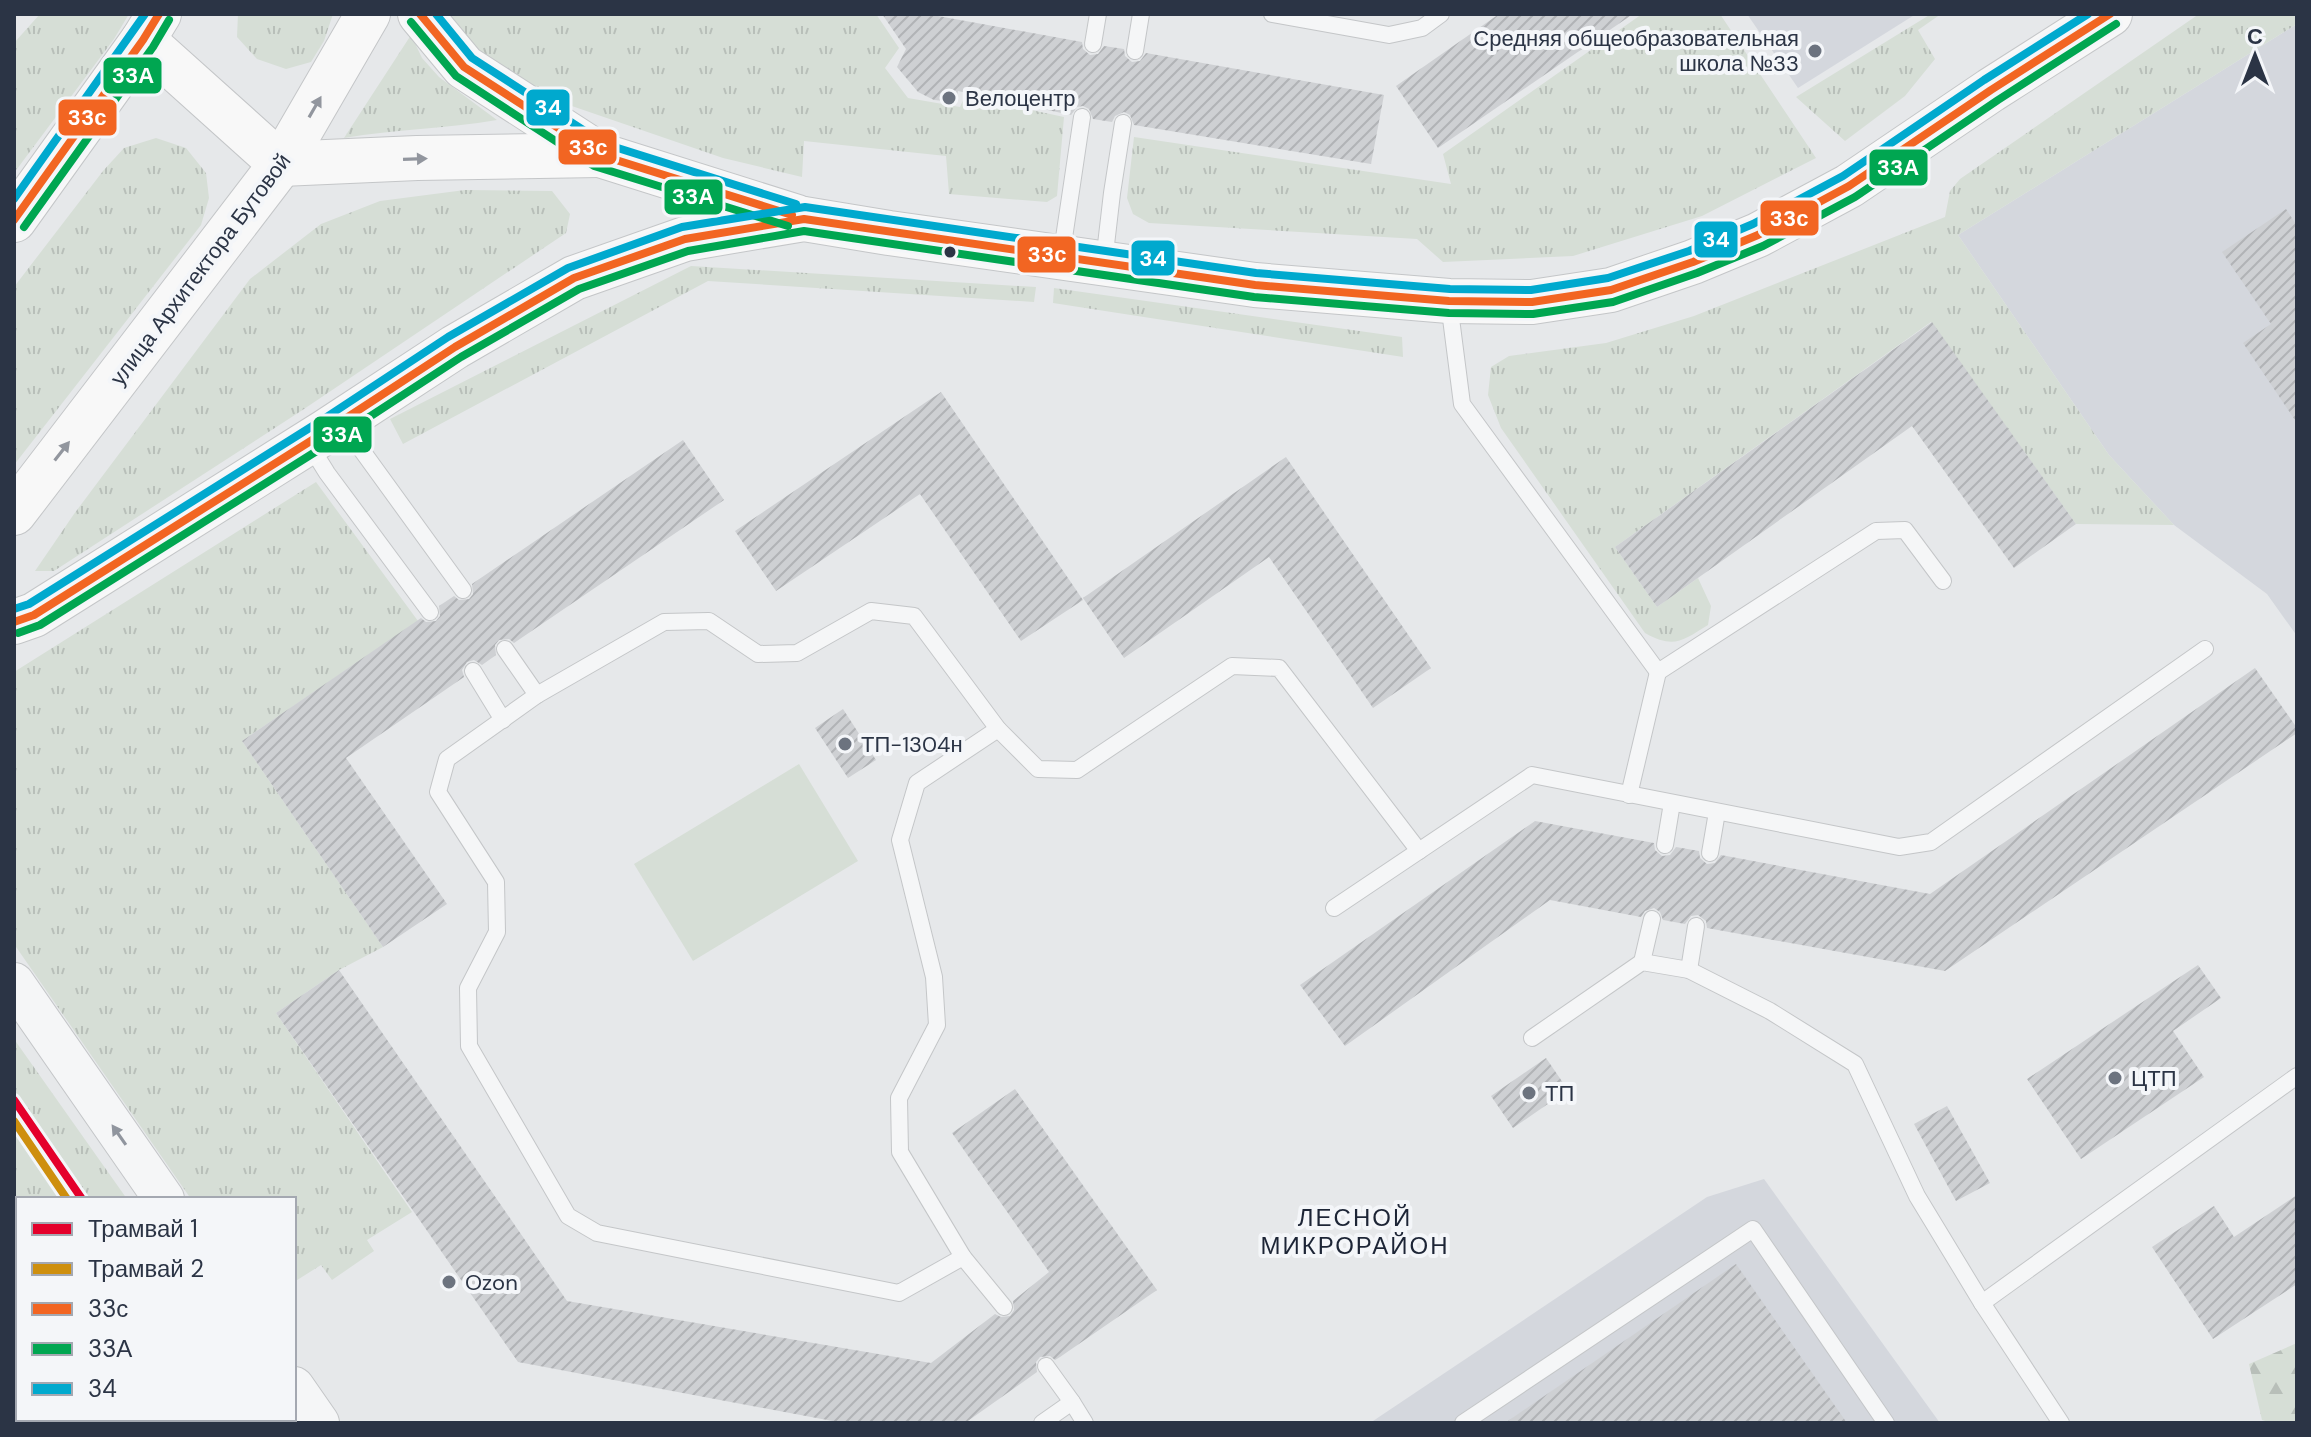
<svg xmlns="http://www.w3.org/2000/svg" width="2311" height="1437" viewBox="0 0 2311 1437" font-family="'DM Sans',sans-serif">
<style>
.built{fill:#d4d7dd}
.grass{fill:url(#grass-tufts)}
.forest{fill:url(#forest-firs)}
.garden{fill:#d6ded6}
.building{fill:url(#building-hatch)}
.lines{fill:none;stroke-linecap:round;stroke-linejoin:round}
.service-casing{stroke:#c4c6c8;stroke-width:18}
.tertiary-casing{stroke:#c4c6c8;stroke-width:42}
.secondary-casing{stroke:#c4c6c8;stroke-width:46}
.primary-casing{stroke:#c2c5c8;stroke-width:46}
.service{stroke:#f5f6f7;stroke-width:16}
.tertiary{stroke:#f5f6f7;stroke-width:40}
.secondary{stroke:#f8f8f8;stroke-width:44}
.primary{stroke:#f8f8f8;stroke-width:44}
.bus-1-casing{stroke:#f4f6f9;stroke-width:14}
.bus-2-casing{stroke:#f4f6f9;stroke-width:14}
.bus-3-casing{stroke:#f4f6f9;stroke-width:14}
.bus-1{stroke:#f26522;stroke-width:8}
.bus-2{stroke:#00a651;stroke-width:8}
.bus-3{stroke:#00a9ce;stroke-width:8}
.tram-1-casing{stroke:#f4f6f9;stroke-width:14}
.tram-2-casing{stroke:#f4f6f9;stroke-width:14}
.tram-1{stroke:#e4002b;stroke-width:8}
.tram-2{stroke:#ce8f0e;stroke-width:8}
.oneway{fill:#92969e}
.oneway2{fill:#90959e}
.poi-dot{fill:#6c737f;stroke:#f4f6f9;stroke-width:3}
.bus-dot{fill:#2b3445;stroke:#f4f6f9;stroke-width:3}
.labels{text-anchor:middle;stroke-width:8;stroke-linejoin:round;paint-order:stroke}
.poi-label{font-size:22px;fill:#2b3445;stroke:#f4f6f9;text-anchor:start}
.street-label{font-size:22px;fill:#2b3445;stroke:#f4f6f9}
.neighbourhood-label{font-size:24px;letter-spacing:2px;fill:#1d2536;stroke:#f4f6f9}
.line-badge{stroke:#f4f6f9;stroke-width:3}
.badge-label{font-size:22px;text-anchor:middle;font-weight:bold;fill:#fff}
</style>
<defs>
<pattern id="grass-tufts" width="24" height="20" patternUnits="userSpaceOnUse" patternTransform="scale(2)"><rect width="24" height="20" fill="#d6ded6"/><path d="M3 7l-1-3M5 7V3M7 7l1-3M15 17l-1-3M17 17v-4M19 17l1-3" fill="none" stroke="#b8bfb9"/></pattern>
<pattern id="forest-firs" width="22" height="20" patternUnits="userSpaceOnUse" patternTransform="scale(2)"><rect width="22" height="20" fill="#d6ded6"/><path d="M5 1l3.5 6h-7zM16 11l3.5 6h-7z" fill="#b8bfb9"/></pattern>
<pattern id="building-hatch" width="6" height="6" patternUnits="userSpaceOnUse" patternTransform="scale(2)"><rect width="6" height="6" fill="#ced0d3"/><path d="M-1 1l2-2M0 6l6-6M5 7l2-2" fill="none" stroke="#b1b3b6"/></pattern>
</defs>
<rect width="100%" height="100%" fill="#e6e8ea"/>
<g class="built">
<path d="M1747,14H1916L1798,88Z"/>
<path d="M2297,24V636L2267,594L2174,525L2109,455L1958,235Z"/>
<path d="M1764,1179L1940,1423H1370L1707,1197Z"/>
</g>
<g class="grass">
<path d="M40,14H129L114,39L14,173V43Z"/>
<path d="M238,14H333L324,41L311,62L286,69L257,59L237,37Z"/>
<path d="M447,14H876L899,48L885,68L908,98L960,107L965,96L1064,117L1057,196L1047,202L949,194L946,156L804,141L802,177L723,158L566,104L478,57Z"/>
<path d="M1642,14H1720L1816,158L1702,216L1573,256L1443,262L1417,239L1149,223L1133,214L1127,198L1134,137L1451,184L1443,154Z"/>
<path d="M1931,14H1941L1918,30L1935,59L1905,96L1845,141L1796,97Z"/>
<path d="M2199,14H2297V24L1958,235L2109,455L2174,525L2076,524L1931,322L1615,547L1657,607L1698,578L1711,606L1708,625C1682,641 1674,649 1645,633L1501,428L1488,395L1491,367L1509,356L1606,343L1694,316L1945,217L1950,191L1960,179Z"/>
<path d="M411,35L422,58L439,77L497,120C446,129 395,129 344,138Z"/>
<path d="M156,138L186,148L206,173L209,198L201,225L14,465V287L103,171L124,148Z"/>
<path d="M465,190L552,191L570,214L566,233L301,411L54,571H35L74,514L250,279L321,224L380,201Z"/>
<path d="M691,266L1036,287L1034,302L708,281L403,444L390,419Z"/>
<path d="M1054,288L1402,337L1403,357L1053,303Z"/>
<path d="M316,482L418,621L242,741L383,947L339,970L276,1013L412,1212L367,1240L374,1251L332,1280L321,1265L294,1282V1199H191L14,944V672Z"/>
<path d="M14,1039L127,1199H18V1251L14,1245Z"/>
</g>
<path class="forest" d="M2297,1343V1423H2272L2262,1420L2249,1364Z"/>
<path class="garden" d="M799,764L858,861L693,961L634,864Z"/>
<g class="building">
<path d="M882,14H927L1082,42L1083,49L1090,55L1098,54L1104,46L1124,49L1125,56L1132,62L1140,61L1146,53L1384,95L1371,164L1134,125L1130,115L1124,112L1115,116L1112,122L1093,119L1089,109L1083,106L1077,107L1071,115L958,91L956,102L934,100L918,92L897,67L906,49Z"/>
<path d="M1499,14H1633L1438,148L1396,86Z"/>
<path d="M2286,209L2297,226V423L2243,343L2271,324L2222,252Z"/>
<path d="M1932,322L2076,524L2014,568L1912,426L1657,607L1615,547Z"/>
<path d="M941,392L1083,600L1021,641L920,494L776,591L735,531Z"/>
<path d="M683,440L724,500L514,643L509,639L499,640L495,645L496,655L482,665L474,660L467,662L462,670L464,677L346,758L447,904L383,947L242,741L421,618L426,622L436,621L440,616L439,606L454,596L459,600L469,599L473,594L472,584Z"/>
<path d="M1286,457L1431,668L1373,708L1269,557L1124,658L1083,598Z"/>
<path d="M2255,668L2297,728V733L1945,971L1707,928L1706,921L1698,915L1691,916L1685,924L1663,920L1660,912L1654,908L1645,911L1641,917L1550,900L1345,1046L1300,985L1535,821L1654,843L1655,850L1662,856L1670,855L1676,847L1699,851L1700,858L1707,864L1715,863L1721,855L1930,894Z"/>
<path d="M843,709L876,760L848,778L815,728Z"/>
<path d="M2198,965L2221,998L2173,1031L2204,1077L2081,1159L2027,1079Z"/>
<path d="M339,970L567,1301L931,1363L995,1314L1001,1317L1010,1316L1014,1310L1013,1301L1049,1272L952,1133L1015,1089L1157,1290L1060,1357L1055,1360L1050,1356L1040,1357L1036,1362L1037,1372L965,1423H843L518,1362L276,1013Z"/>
<path d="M1546,1058L1568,1090L1513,1128L1491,1096Z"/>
<path d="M1947,1106L1990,1183L1956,1201L1914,1124Z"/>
<path d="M2297,1195V1284L2213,1339L2152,1247L2214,1206L2234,1237Z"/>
<path d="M1736,1264L1847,1423H1505Z"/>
</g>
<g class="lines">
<g class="service-casing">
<g id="service">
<path d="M1272,14L1389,35L1422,28L1441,14"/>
<path d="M1093,44L1098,14"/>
<path d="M1135,51L1141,14"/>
<path d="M1061,258L1082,117"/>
<path d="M1104,262L1112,193L1123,123"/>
<path d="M1449,303L1462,404L1658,672L1876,531L1905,530L1943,581"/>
<path d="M342,423L463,590"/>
<path d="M309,444L327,473L430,612"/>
<path d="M505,649L537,695"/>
<path d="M473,671L503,720"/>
<path d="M998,729L917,783L900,840L934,977L937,1025L899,1098L900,1152L963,1257L1004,1307"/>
<path d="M1629,795L1658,672"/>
<path d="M1665,845L1672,803"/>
<path d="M1710,853L1717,812"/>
<path d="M1334,908L1532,775L1899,847L1931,842L2205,649"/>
<path d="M1642,962L1652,919"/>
<path d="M1689,970L1696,926"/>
<path d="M1532,1038L1642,962L1689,970L1770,1011L1855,1064L1917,1196L1982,1303L2061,1423"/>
<path d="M963,1257L899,1293L597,1233L568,1216L469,1046L468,988L497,932L496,882L438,792L447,759L537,695L664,622L709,621L758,654L797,653L871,611L914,616L998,729L1038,769L1077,770L1232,666L1279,668L1419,851"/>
<path d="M1982,1303L2297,1076"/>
<path d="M1072,1402L1085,1423"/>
<path d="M1042,1423L1072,1402L1046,1366"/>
<path d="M1463,1423L1753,1229L1886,1423"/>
</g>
</g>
<g class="tertiary-casing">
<g id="tertiary">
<path d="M14,983L164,1199"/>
<path d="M294,1387L319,1423"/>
</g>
</g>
<g class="secondary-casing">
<g id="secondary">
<path d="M420,14L464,67L600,155L797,217"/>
<path d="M143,40L281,164L417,158L600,155"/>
<path d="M14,220L143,40L159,14"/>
<path d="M14,513L281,164L368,14"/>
<path d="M14,622L34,615L325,432L455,347L574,278L685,239L804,219L889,233L1255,285L1449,301L1532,302L1611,290L1693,262L1758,235L1849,186L1991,90L2110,14"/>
</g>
</g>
<g class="primary-casing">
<g id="primary">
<path d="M14,1320L18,1326"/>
<path d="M83,1419L86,1423"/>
</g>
</g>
<use href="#service" class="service"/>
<use href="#tertiary" class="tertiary"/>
<use href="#secondary" class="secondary"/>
<use href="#primary" class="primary"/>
<g class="bus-1-casing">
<g id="bus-1">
<path d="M420,14L464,67L600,155L792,215"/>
<path d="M14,220L143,40L159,14"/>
<path d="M14,622L34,615L325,432L455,347L574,278L685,239L804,219L1255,285L1449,301L1532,302L1611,290L1693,262L1758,235L1849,186L1991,90L2110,14"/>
</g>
</g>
<g class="bus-2-casing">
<g id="bus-2">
<path d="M411,22L456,76L594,166L788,226"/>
<path d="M24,227L153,47L169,20"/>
<path d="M18,633L40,625L331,442L461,357L579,289L688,251L804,231L1254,297L1449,313L1533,314L1613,302L1697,273L1763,246L1855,197L1998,100L2116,24"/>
</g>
</g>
<g class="bus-3-casing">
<g id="bus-3">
<path d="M436,14L472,58L605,144L796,204"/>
<path d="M14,199L145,14"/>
<path d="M14,609L29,604L319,422L448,337L568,268L682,227L805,207L1256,273L1450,289L1531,290L1608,278L1689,251L1753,224L1843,176L1984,80L2088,14"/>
</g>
</g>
<use href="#bus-1" class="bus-1"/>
<use href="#bus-2" class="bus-2"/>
<use href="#bus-3" class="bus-3"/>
<g class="tram-1-casing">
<path id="tram-1" d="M14,1100L82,1199"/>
</g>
<g class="tram-2-casing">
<path id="tram-2" d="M14,1121L67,1199"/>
</g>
<use href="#tram-1" class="tram-1"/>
<use href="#tram-2" class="tram-2"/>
</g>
<defs><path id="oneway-solid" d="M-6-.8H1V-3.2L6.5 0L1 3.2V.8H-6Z" transform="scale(2)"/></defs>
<g class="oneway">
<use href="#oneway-solid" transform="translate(315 107) rotate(-60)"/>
<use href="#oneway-solid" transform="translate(415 159) rotate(-2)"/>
<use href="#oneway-solid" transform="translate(62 451) rotate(-52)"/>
</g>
<use class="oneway2" href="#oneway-solid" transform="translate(119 1135) rotate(-125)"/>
<g class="poi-dot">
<circle cx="1815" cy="51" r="8"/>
<circle cx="949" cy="98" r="8"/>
<circle cx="845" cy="744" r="8"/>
<circle cx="2115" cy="1078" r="8"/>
<circle cx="1529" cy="1093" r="8"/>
<circle cx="449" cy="1282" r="8"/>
</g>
<circle class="bus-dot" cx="950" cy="252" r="7"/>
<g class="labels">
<g class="poi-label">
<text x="1799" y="46" text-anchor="end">Средняя общеобразовательная<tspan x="1799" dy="25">школа №33</tspan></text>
<text x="965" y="106">Велоцентр</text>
<text x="861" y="752">ТП-1304н</text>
<text x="2131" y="1086">ЦТП</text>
<text x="1545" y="1101">ТП</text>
<text x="465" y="1290">Ozon</text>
</g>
<g class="street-label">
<text transform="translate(200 269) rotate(-53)" y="8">улица Архитектора Бутовой</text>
</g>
<g class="neighbourhood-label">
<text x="1355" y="1226">ЛЕСНОЙ<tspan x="1355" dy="28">МИКРОРАЙОН</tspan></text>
</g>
</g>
<g class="line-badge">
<rect x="102" y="56" width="61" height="39" rx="8" fill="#00a651"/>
<rect x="525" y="88" width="46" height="39" rx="8" fill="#00a9ce"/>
<rect x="57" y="98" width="61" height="39" rx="8" fill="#f26522"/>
<rect x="557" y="128" width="61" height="38" rx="8" fill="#f26522"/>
<rect x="1868" y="148" width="61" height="39" rx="8" fill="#00a651"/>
<rect x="663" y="178" width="61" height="38" rx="8" fill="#00a651"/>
<rect x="1759" y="199" width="61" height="38" rx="8" fill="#f26522"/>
<rect x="1693" y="220" width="46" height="39" rx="8" fill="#00a9ce"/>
<rect x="1016" y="235" width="61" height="39" rx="8" fill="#f26522"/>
<rect x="1130" y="239" width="46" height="38" rx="8" fill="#00a9ce"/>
<rect x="312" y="415" width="61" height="39" rx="8" fill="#00a651"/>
</g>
<g class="badge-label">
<text x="133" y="83">33А</text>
<text x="548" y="115">34</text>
<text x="87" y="125">33с</text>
<text x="588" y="155">33с</text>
<text x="1898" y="175">33А</text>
<text x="693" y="204">33А</text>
<text x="1789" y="226">33с</text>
<text x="1716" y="247">34</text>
<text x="1047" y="262">33с</text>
<text x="1153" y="266">34</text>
<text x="342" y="442">33А</text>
</g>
<rect width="2311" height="1437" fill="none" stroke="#2b3445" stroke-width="32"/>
<rect x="16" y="1197" width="280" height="224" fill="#f4f6f9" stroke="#a4a8b1" stroke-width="2"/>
<rect x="32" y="1223" width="40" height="12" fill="#e4002b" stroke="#a4a8b1" stroke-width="2"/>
<text x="88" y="1237" font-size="24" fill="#2b3445">Трамвай 1</text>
<rect x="32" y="1263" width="40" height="12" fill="#ce8f0e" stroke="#a4a8b1" stroke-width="2"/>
<text x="88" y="1277" font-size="24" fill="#2b3445">Трамвай 2</text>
<rect x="32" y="1303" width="40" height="12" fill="#f26522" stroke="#a4a8b1" stroke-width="2"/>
<text x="88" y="1317" font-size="24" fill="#2b3445">33с</text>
<rect x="32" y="1343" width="40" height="12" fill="#00a651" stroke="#a4a8b1" stroke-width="2"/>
<text x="88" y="1357" font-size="24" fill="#2b3445">33А</text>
<rect x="32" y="1383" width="40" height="12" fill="#00a9ce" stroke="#a4a8b1" stroke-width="2"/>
<text x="88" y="1397" font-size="24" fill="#2b3445">34</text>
<g transform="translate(2255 56)" stroke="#f4f6f9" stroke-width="6" paint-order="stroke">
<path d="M0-6L14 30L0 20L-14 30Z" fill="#2b3445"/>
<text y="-12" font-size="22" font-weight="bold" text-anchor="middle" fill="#2b3445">С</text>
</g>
</svg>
